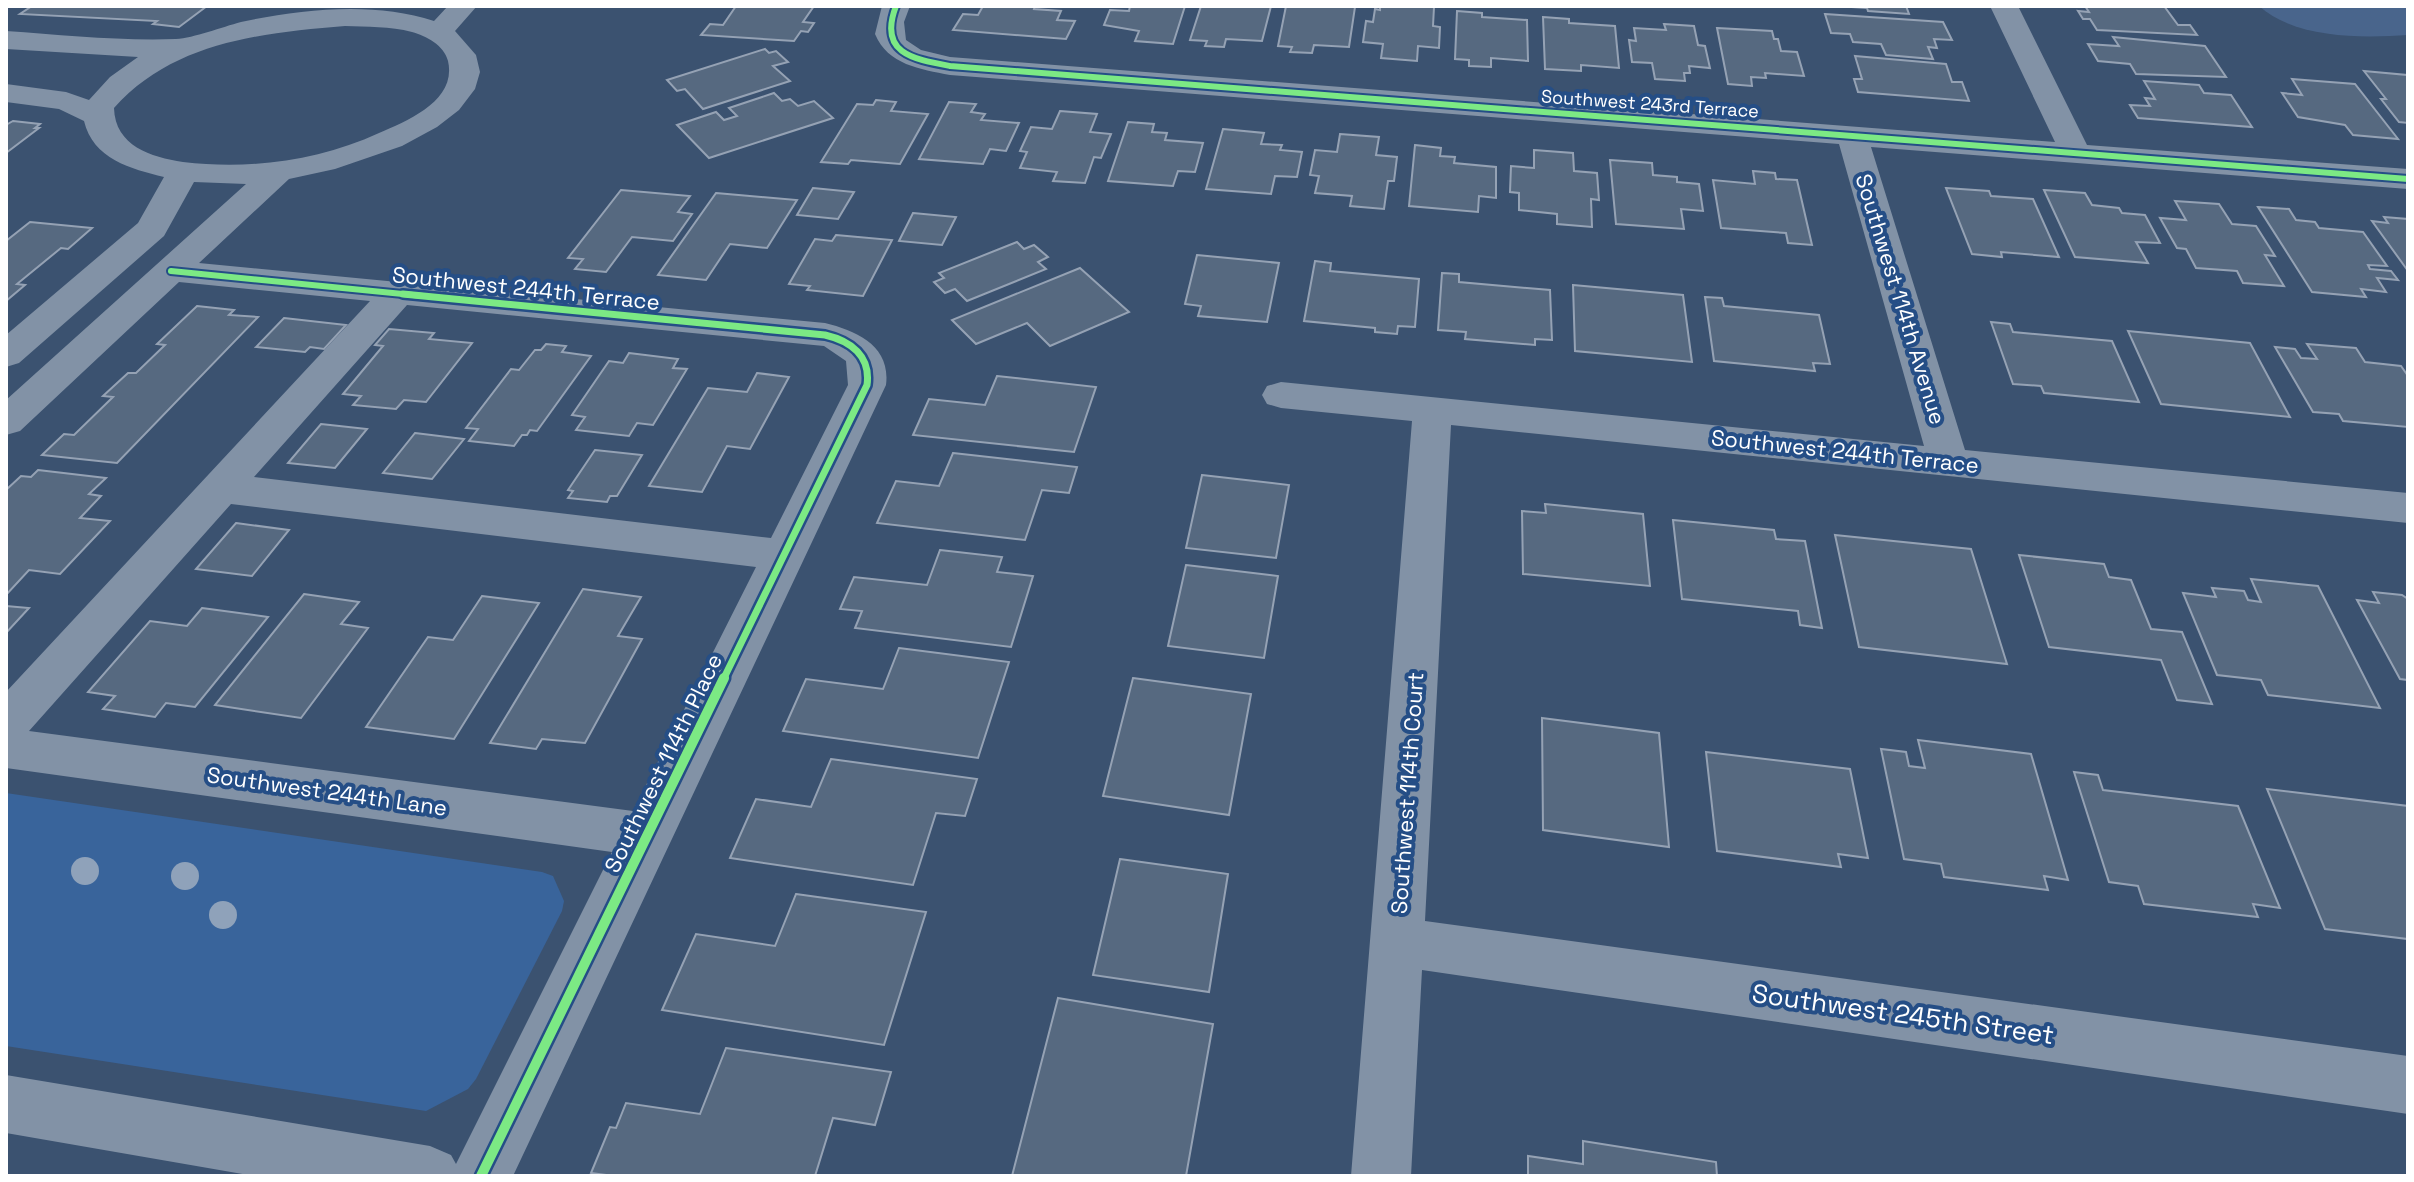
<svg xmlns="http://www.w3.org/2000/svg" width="2414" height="1182" viewBox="0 0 2414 1182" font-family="'Space Grotesk',sans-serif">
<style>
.green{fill:#39649b}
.water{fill:#49658c}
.building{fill:#566980;stroke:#95a2b4;stroke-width:2}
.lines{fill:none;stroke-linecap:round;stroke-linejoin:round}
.minor{fill:#8292a6;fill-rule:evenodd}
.cycleway-far2-casing{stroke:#254e86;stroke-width:10}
.cycleway-far1-casing{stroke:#254e86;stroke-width:12}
.cycleway-casing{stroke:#254e86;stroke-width:15}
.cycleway-far2{stroke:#7ce984;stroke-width:6}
.cycleway-far1{stroke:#7ce984;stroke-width:7}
.cycleway{stroke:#7ce984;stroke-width:10}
.tree{fill:#8fa2ba}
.labels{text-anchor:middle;stroke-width:8;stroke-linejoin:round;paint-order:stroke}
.far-street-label{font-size:18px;fill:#fff;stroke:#254e86}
.street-label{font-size:22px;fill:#fff;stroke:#254e86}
.near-street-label{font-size:26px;fill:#fff;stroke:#254e86}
</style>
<rect width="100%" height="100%" fill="#3b5270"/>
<path class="green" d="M6,793L542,872L553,876L564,901L562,911L476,1079L468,1089L426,1111L6,1046Z"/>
<path class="water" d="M2259,6H2408V35C2361,38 2296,39 2259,6Z"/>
<g class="building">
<path d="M32,6H207L179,27L153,24L157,21L20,14Z"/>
<path d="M736,6H814L803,22L814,23L808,32L801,31L794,41L701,35L710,24L723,25Z"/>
<path d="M983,6H1035L1034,9L1061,11L1057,20L1075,21L1066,39L953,30L963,14L978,15Z"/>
<path d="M1130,6H1185L1173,44L1135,41L1139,31L1104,25L1110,10L1129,11Z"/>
<path d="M1201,6H1271L1262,41L1226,39L1224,47L1205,46L1207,41L1190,40Z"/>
<path d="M1286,6L1355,7L1349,47L1314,45L1312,53L1290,52L1292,47L1278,46Z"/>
<path d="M1380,6L1434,7L1433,26L1440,27L1439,48L1418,46L1417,61L1381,58L1383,44L1363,42L1366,21L1373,22L1375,9L1380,10Z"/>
<path d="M1836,6H1906L1909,14L1868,11L1867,8Z"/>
<path d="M2085,6H2164L2178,25H2190L2197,35L2097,30L2090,19H2083L2078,11L2089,12Z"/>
<path d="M1457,11L1482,13V17L1527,20L1528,61L1491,58V67L1469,66V60L1455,59Z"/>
<path d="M1825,14L1943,22L1952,40L1934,39L1937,48L1928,47L1933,59L1886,55L1881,44L1853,42L1850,34L1831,33Z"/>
<path d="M1543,17L1569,19V23L1615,26L1619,68L1581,65V71L1545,69Z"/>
<path d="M1664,24L1694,26L1698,45L1705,46L1710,68L1689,66L1690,73H1684L1685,81L1655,79L1652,63L1632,62L1629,40L1636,41L1634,28L1666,30Z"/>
<path d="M1717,28L1772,31L1774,39H1778L1781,51L1797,52L1804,76L1765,73L1766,78L1751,77L1752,86L1728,84Z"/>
<path d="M2113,37L2205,46L2226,77L2136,74L2130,64L2098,61L2088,44L2119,46Z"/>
<path d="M765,49L769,53L776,51L788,62L773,66L790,81L703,109L685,89L677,91L667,80Z"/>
<path d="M1855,56L1946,64L1952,82H1962L1969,101L1858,92L1854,79H1862Z"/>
<path d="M2364,71L2407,75L2408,123L2399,122L2381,99H2386Z"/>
<path d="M2292,79L2355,84L2398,139L2353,135L2345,125L2298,117L2282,93L2302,95Z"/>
<path d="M2144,81L2199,85L2204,93L2231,95L2252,127L2138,118L2130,105L2150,106L2145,98L2155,99Z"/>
<path d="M774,93L782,101L790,99L798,106L814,101L833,118L709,158L677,125L716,112L724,120L737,116L729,108Z"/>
<path d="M876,100L896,102L891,111L928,114L900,164L851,160L848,164L821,162L857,104L873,105Z"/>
<path d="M949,102L976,104L971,112L985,114L981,120L1019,123L1006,151L990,149L983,164L919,159Z"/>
<path d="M1060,111L1097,114L1090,132L1111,134L1101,158L1094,157L1085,183L1053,181L1057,172L1020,168L1027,152L1020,151L1031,127L1052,129Z"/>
<path d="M13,121L40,124L35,128H39L6,153V125Z"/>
<path d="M1128,122L1154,124L1152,132L1167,133L1165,140L1203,143L1195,172L1178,171L1173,186L1108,181Z"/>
<path d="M1223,129L1264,133L1261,144L1282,145L1280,150L1302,152L1297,177L1275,176L1271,194L1206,189Z"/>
<path d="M1340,134L1379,137L1376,155L1397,157L1394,181H1388L1384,209L1350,206L1352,196L1315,193L1319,176L1310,175L1315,150L1337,152Z"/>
<path d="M1415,145L1441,148L1440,156L1455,157L1454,163L1496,167V198L1479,196L1478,212L1409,206Z"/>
<path d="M1534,150L1573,153L1574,171L1597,173L1599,200L1591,199L1592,227L1557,224V214L1519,210V193L1510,192L1511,166L1534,168Z"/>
<path d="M1610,160L1652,163L1653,175L1677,177V182L1699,184L1703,211L1681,209L1684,229L1616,224Z"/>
<path d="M1753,171L1775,173L1776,179L1797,180L1812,245L1788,243L1786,233L1721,228L1713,180L1755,184Z"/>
<path d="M813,188L854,192L838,219L797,215Z"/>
<path d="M1946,188L1989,191L1991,196L2033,199L2059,257L2001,252L2002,257L1972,254Z"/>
<path d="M621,190L690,196L678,212L692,214L673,241L632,237L606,272L575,269L583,259L568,258Z"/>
<path d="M2044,190L2085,193L2092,205L2119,208L2122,213L2145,215L2160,243L2136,242L2148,263L2075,257Z"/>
<path d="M716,193L797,200L767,248L730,244L706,280L658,275Z"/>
<path d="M2175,201L2219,204L2232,224L2256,226L2275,256L2265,255L2284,286L2243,283L2237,271L2196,268L2186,249L2177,248L2160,218L2186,220Z"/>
<path d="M2258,207L2289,209L2296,220L2315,222L2319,228L2363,232L2387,266L2368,265L2370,269L2391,271L2398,280L2377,278L2386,292L2361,289L2366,297L2312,292Z"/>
<path d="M913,213L956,217L942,245L899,241Z"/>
<path d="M2384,217L2408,219V271L2372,221L2388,223Z"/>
<path d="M30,222L92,228L68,249L61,248L17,284L25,285L6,301V241Z"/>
<path d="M836,235L892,240L863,296L807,290L810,286L789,284L815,239L832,241Z"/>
<path d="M1017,242L1024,249L1034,245L1048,257L1038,262L1046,269L967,301L955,289L945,293L934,282L944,278L939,273Z"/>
<path d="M1197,255L1279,263L1267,322L1198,316L1201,306L1185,304Z"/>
<path d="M1315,261L1331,263L1330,271L1419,279L1415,327L1398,326L1397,334L1375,332V328L1304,321Z"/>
<path d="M1080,268L1129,312L1050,346L1027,323L976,344L952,320Z"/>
<path d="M1442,273L1459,274V282L1550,290L1552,340L1535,339V345L1465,339L1466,332L1438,330Z"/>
<path d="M1573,285L1683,295L1692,362L1575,351Z"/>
<path d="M1705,297L1722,298L1724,306L1819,315L1830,364L1813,363L1815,371L1714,361Z"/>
<path d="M197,306L234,310L229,315L258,317L117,463L42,455L64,434L74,435L113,397L103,396L128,373H136L165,345L157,344Z"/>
<path d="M284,318L346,325L324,349L310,347L305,352L256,347Z"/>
<path d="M1991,322L2010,324L2013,332L2112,341L2139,402L2044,393L2041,386L2013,384Z"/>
<path d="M389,329L434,333L429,339L472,343L426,402L404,400L396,409L353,405L361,396L343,394L383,346L375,345Z"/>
<path d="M2128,331L2250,343L2290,417L2161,404Z"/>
<path d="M546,344L566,346L562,352L591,356L537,431L530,430L527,435H522L514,446L469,441L478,429L466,428L511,369L519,370L535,350H541Z"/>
<path d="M2307,344L2356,348L2365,362L2401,366L2408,376V427L2343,421L2339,414L2313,412L2275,347L2295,349L2301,358L2317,359Z"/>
<path d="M629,353L678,359L673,368L687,369L653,425L637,423L629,436L576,430L585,417L572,415L609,361L623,363Z"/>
<path d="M757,373L789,377L750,449L727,446L702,492L649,486L708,388L747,392Z"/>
<path d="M997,376L1096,387L1074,452L913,435L929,399L985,405Z"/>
<path d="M321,424L367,429L335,468L288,463Z"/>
<path d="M415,433L464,439L432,479L383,473Z"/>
<path d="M595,450L642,455L617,496H610L607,502L568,498L573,491L568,490Z"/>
<path d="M953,453L1077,467L1069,493L1042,490L1025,540L877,523L896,481L939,486Z"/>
<path d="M38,470L106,478L89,494L101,496L80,518L110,521L60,574L29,570L6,595V490L21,476L31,477Z"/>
<path d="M1202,475L1289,485L1276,558L1186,548Z"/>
<path d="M1545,504L1643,514L1650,586L1523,574L1522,511L1546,513Z"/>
<path d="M1673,520L1774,530L1776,539L1805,541L1822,628L1800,625L1798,611L1682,599Z"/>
<path d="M236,523L289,530L252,576L196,569Z"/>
<path d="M1835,535L1971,549L2007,664L1859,647Z"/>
<path d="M940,550L1002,557L997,572L1033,576L1011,647L855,628L862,611L840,609L854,577L927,585Z"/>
<path d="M2019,555L2104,564L2109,577L2131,580L2151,629L2182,632L2212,704L2177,700L2161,660L2049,647Z"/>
<path d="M1186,565L1278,576L1264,658L1168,646Z"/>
<path d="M2251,579L2318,586L2380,708L2268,695L2261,680L2217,675L2183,593L2216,597L2212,588L2244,591L2248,600L2261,602Z"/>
<path d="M583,589L641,597L618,636L642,639L585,743L542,739L536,749L490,743Z"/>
<path d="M2373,592L2402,595L2408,599V680L2400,679L2357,600L2379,603Z"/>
<path d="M304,594L359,602L341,624L368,628L301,718L215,705Z"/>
<path d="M482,596L539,603L454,739L366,727L428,637L453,640Z"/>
<path d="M6,606L29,608L6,633Z"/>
<path d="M202,608L268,617L195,707L166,703L155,717L103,709L115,696L88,692L150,621L187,626Z"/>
<path d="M899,648L1009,662L978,758L783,731L806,679L883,689Z"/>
<path d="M1133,678L1251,694L1229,815L1103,796Z"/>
<path d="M1542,718L1659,733L1669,847L1543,830Z"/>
<path d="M1918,740L2031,754L2068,880L2044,876L2048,890L1944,877L1941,864L1904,859L1881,749L1906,752L1909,766L1925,768Z"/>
<path d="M1706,752L1850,769L1868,858L1838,854L1841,867L1717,851Z"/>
<path d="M831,759L977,779L965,816L936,813L913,885L730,858L756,799L811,807Z"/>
<path d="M2074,772L2098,775L2103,790L2238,806L2280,908L2253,904L2258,917L2144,904L2138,886L2109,882Z"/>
<path d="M2267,789L2408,806V939L2325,929Z"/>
<path d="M1120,859L1228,874L1209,992L1093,975Z"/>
<path d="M796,894L926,912L884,1045L662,1010L696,934L775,946Z"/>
<path d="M1058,998L1213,1024L1186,1176H1012Z"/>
<path d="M726,1048L891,1072L875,1125L833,1118L815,1176H614L591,1173L610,1127L616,1128L626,1103L700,1114Z"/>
<path d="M1583,1141L1716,1162L1717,1176H1528V1156L1583,1164Z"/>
</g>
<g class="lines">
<g class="minor">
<path d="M448,6H477L455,31L476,55L480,72L475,89L459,110L437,127L402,146L335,169L289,179L199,263L825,323C857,331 891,346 886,385L513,1176H254L6,1133V1075L430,1146L451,1155L456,1164L612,852L6,768V692L370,301L179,282L20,431L6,435V400L246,184L194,182L164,236L19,363L6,367V335L138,223L164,177C131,169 93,159 84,121L59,109L6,102V84L66,92L89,100L110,77L138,57L6,49V31C63,35 119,41 176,39C194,38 222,27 241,22C301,9 374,1 434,21ZM345,26C367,27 390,26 412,32C426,36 444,45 448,61C457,100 409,120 379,133C318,161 249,170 183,162C151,157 115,146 114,108C173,42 261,33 345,26ZM407,305L824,346L846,361L848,385L771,538L254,477ZM231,504L756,567L633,811L29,731Z"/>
<path d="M882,6H910L904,22L906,40L921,50L950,57L2055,142L1990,6H2018L2087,145L2408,169V189L1871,147L1965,450L2408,493V523L1451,425L1425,921L2408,1056V1114L1422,970L1411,1176H1351L1412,421L1281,408L1267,404L1262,395L1267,386L1281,382L1924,446L1839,144L950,75C920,69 888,65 875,34Z"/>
</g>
<g class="cycleway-far2-casing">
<g id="cycleway-far2">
<path d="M896,6C878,53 912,59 950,66L2408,179"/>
<path d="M171,271L423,296"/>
</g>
</g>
<g class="cycleway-far1-casing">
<path id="cycleway-far1" d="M403,294L825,335C851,341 871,356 867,385L723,680"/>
</g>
<g class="cycleway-casing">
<path id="cycleway" d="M481,1176L724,678"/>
</g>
<use href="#cycleway-far2" class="cycleway-far2"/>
<use href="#cycleway-far1" class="cycleway-far1"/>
<use href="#cycleway" class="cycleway"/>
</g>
<g class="tree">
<circle cx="85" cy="871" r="14"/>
<circle cx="185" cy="876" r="14"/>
<circle cx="223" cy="915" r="14"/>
</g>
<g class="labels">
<g class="far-street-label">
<text transform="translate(1650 104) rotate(4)" y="6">Southwest 243rd Terrace</text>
</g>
<g class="street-label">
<text transform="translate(526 288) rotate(6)" y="8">Southwest 244th Terrace</text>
<text transform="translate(1901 299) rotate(73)" y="8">Southwest 114th Avenue</text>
<text transform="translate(1845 451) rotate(6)" y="8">Southwest 244th Terrace</text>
<text transform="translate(663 763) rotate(-64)" y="8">Southwest 114th Place</text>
<text transform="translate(327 791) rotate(8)" y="8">Southwest 244th Lane</text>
<text transform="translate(1407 793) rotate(-86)" y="8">Southwest 114th Court</text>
</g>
<g class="near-street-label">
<text transform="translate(1903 1014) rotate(8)" y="9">Southwest 245th Street</text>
</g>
</g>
<rect width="2414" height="1182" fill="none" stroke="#ffffff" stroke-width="16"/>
</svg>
